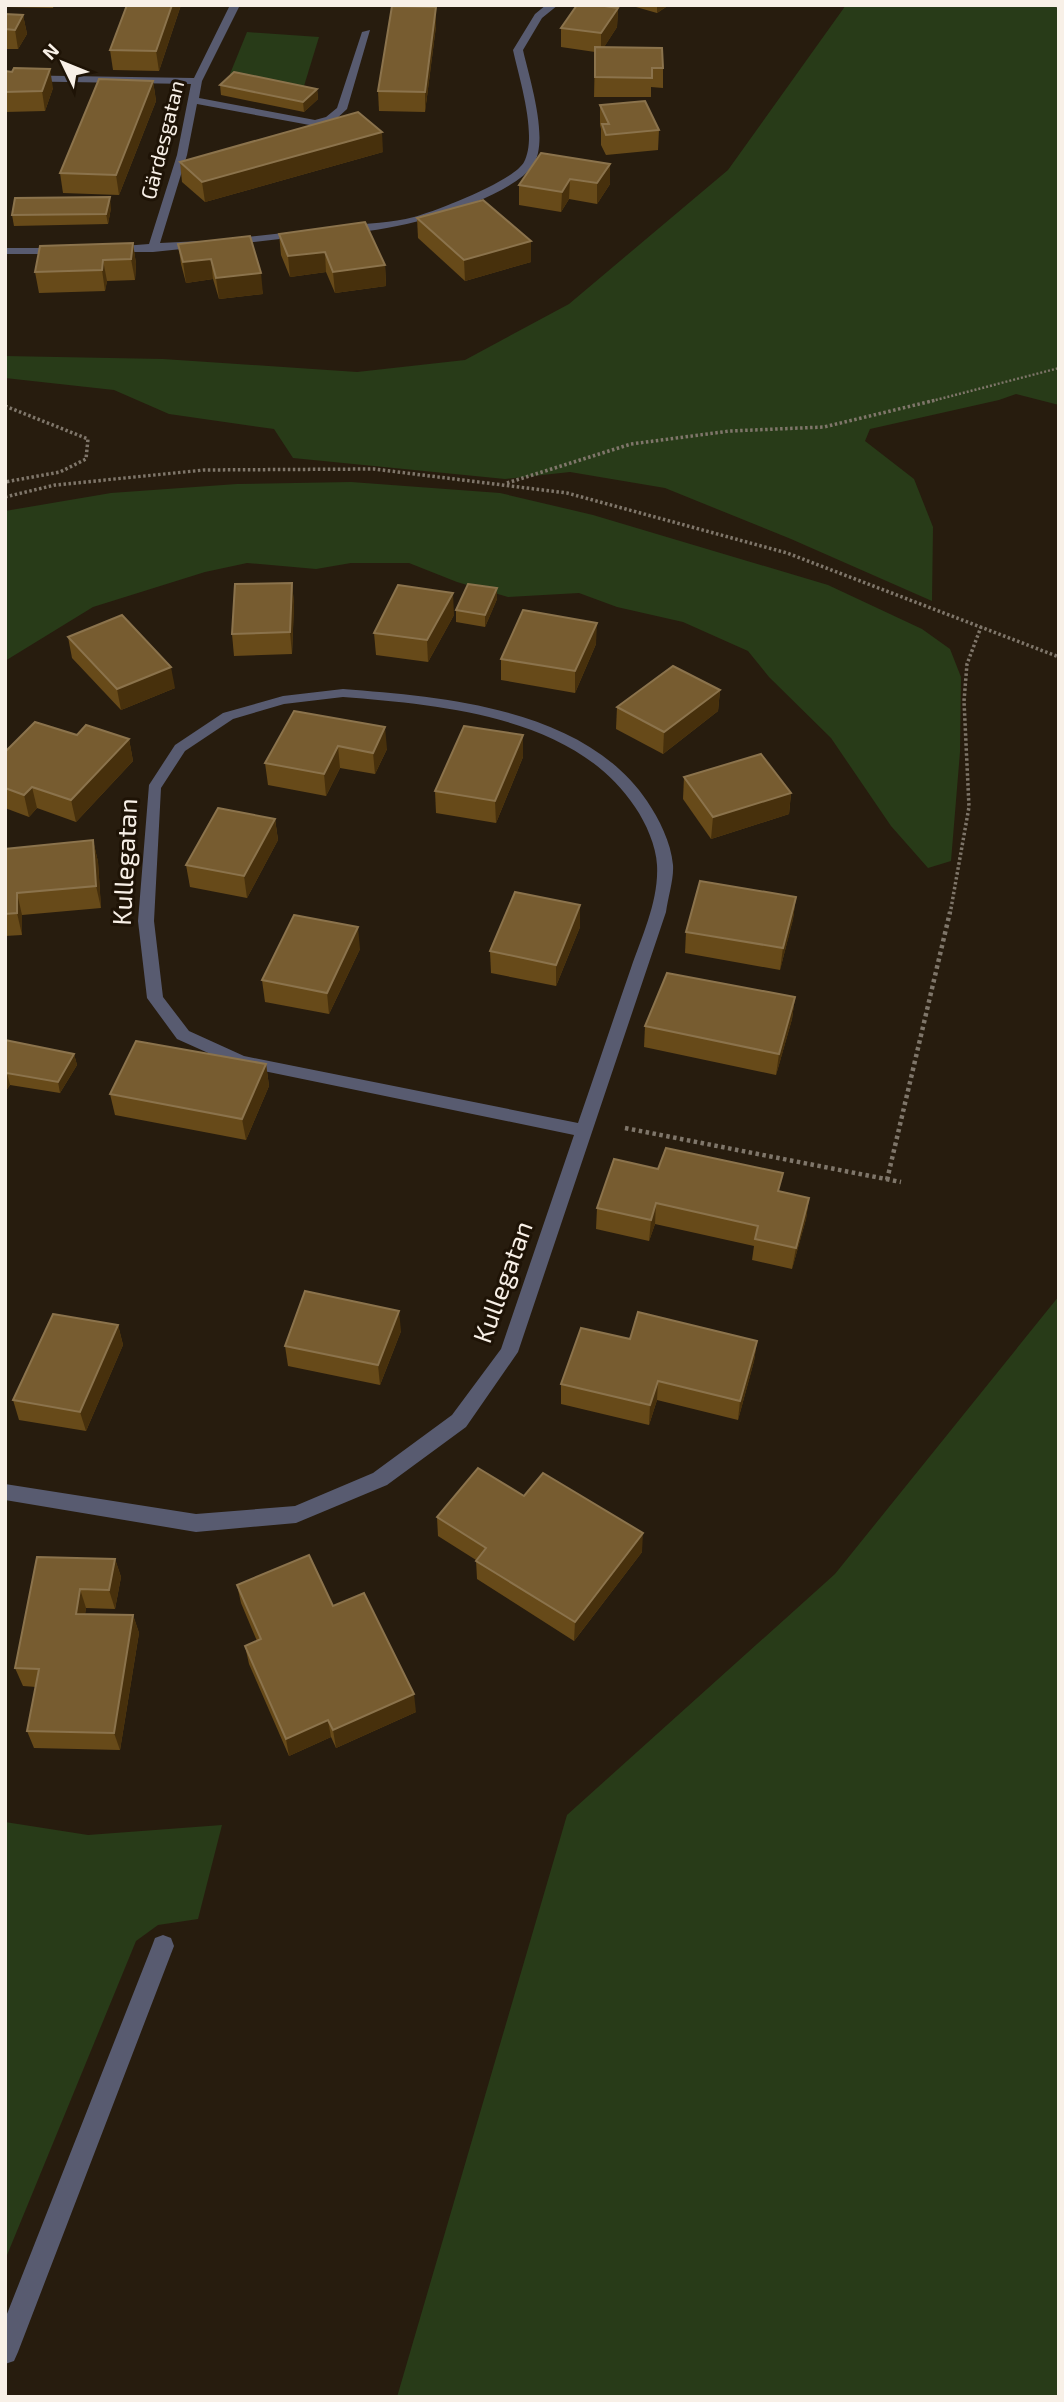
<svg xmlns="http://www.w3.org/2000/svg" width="1064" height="2402" viewBox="0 0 1064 2402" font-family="'Exo 2',sans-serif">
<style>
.green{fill:#283b18}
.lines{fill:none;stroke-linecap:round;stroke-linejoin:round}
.path-far2{stroke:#7f766a;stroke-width:2.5;stroke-dasharray:2 2;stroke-linecap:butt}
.path-far1{stroke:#7f766a;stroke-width:3.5;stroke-dasharray:2.5 2.5;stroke-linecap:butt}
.path{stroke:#7f766a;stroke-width:4.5;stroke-dasharray:3.5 3.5;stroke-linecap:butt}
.minor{fill:#585b70;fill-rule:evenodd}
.wall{fill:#674a19}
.shaded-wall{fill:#47300c}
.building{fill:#775c30;stroke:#8b734c;stroke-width:2}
.labels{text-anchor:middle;stroke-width:6;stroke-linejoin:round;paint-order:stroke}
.far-street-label{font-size:21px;fill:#f8f0e7;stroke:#1e1306}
.street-label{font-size:26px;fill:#f8f0e7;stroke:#1e1306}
</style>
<rect width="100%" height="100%" fill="#271c0e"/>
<g class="green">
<path d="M846,5H1059V405L1016,394L999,400L870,429L865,441L914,479L933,527L932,601L791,539L665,488L570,472L505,479L293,458L274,429L169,414L114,390L5,378V356L163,359L357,372L465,360L569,304L728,170Z"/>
<path d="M247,32L319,37L304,86L230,74Z"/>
<path d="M351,482L500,493L593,515L828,585L922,629L950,649L961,677L960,752L951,861L928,868L891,826L831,738L769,677L748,651L683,622L617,607L579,593L508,597L457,582L409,563H351L316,569L247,563L205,572L93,607L5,661V511L111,493L237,484Z"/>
<path d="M1059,1296V2397H397L567,1815L835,1574Z"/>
<path d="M5,1822L88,1835L222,1825L198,1919L158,1925L136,1941L5,2260Z"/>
</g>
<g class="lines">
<g class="path-far2">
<path d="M1053,5L1059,7"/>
<path d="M928,402L1059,368"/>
</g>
<g class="path-far1">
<path d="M5,406L88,439L86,459L60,472L5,482"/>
<path d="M507,483L631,444L730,431L824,427L936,400"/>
<path d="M5,497L55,485L204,470L374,469L567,493L787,553L1059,657"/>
<path d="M950,914L969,807L964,701L967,664L981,627"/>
</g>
<g class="path">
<path d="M625,1128L901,1182"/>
<path d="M887,1180L950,912"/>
</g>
<g class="minor">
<path d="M230,5H240L202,81L199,98L315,120L326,117L337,108L362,32L370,30L347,109L334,121L315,126L197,104L187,155L160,243L201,241L207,244L201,247L153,252H106V248L110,247L149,244L177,155L191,84L5,81V75L194,78Z"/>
<path d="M546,5H558L542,18L523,50C529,77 550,141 533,165C511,200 380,238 340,231L338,229L344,226C367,223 392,223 414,217C436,211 514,181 524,162C538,136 519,78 513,50L535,14Z"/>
<path d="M302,231L308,234L306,236L229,245L223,242L229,239Z"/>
<path d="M5,248H61L67,251L61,254H5Z"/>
<path d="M343,689C445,697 584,708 647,801C659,819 671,842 673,865C674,879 668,897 666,912L518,1352L466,1427L387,1485L296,1523L196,1532L5,1500V1484L196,1514L295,1506L373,1473L452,1415L501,1349L574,1135L235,1065L177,1039L147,998L138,921L149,785L175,745L223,713L283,696ZM343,697C442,705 575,716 635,807C646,823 656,846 657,865C659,900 642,936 631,968C613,1020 596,1071 578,1123L244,1056L189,1031L163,997L154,921L161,788L185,751L233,719L284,704Z"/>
<path d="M163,1935L171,1938L174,1946L18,2352L14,2361L5,2364V2319L152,1946L155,1938Z"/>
</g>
</g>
<g class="wall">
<path d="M5,5H54L53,8L5,7Z"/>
<path d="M127,5H181L159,71L113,70L110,50Z"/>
<path d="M629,5H669L657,13Z"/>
<path d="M618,8L617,27L604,47L663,68V88L651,87V97H594L595,52L561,47V28Z"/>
<path d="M5,14L23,15L27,34L18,49H5Z"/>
<path d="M436,26L425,112L379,111L378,91Z"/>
<path d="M5,71L12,72L53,88L45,111L5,112Z"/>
<path d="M153,81L156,101L119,195L63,193L60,173Z"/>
<path d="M220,85L317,89L318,99L304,112L221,95Z"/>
<path d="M600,105L659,130L658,150L606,155L601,145V129L600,125Z"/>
<path d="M383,152L205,202L182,182L180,162Z"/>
<path d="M610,164V184L597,204L569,199L561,212L519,205V185Z"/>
<path d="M111,208L108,224L14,226L12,215Z"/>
<path d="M417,218L531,262L465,281L418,238Z"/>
<path d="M279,234L385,265L386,286L335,293L326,272L290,277L281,255Z"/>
<path d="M250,236L263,294L219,299L213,279L186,283L181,264L178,244Z"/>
<path d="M133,243L136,264L135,280L107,281L105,291L39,293L35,272Z"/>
<path d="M292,583L294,604L292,654L234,656L232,634Z"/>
<path d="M497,588V599L485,627L456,622V610Z"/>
<path d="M454,615L428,662L376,655L374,633Z"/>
<path d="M68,637L175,688L121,710L72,658Z"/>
<path d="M596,644L575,693L501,680V659Z"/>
<path d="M720,690L718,711L663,754L616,729L617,707Z"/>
<path d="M294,711L387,749L375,774L340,768L326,796L268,785L265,763Z"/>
<path d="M77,735L129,739L133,761L76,822L37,808L29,817L5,808V752Z"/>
<path d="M523,735V757L496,823L436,813L435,791Z"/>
<path d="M684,777L791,793L789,814L711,839L683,799Z"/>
<path d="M275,819L278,840L247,898L190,887L186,865Z"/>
<path d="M93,840L98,862L101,908L22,915V935L5,936V849Z"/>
<path d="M796,897L793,919L780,970L685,953L686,932Z"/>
<path d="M580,927L556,986L491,973L490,951Z"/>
<path d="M360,949L329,1014L265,1002L262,980Z"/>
<path d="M795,997L792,1019L776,1075L644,1047L645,1026Z"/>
<path d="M5,1040L74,1054L77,1065L60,1093L10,1085L5,1092Z"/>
<path d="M266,1064L269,1086L246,1140L115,1115L110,1094Z"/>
<path d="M658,1169L780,1191L809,1198L806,1219L792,1269L752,1260L754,1246L655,1224L649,1241L596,1229L597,1208Z"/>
<path d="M118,1325L123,1345L86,1431L19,1420L13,1400Z"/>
<path d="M401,1331L380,1385L288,1366L285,1346Z"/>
<path d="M630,1339L757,1341L754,1361L738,1420L657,1400L649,1425L561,1404V1384Z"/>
<path d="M524,1496L642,1552L574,1641L477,1579L476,1560L438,1536L437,1517Z"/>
<path d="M37,1557L115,1559L121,1577L115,1609L86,1608L85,1614L133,1615L139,1633L120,1750L34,1748L27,1731L36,1687L23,1686L15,1668Z"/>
<path d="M237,1585L333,1606L416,1712L336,1748L331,1737L289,1756L249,1664L245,1646L257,1641L241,1603Z"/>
</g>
<g class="shaded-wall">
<path d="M172,5H181L159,71L156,51Z"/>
<path d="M657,5H669L657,13Z"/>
<path d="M436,7V26L425,112V92Z"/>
<path d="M618,8L617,27L601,52V33Z"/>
<path d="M23,15L27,34L18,49L15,30Z"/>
<path d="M50,69L53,88L45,111L42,91Z"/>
<path d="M153,81L156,101L119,195L116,175Z"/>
<path d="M317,89L318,99L304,112L303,102Z"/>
<path d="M382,132L383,152L205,202L202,182Z"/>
<path d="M610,164V184L597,204V183Z"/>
<path d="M570,179L569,199L561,212L562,192Z"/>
<path d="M110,197L111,208L108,224L106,214Z"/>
<path d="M531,241V262L465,281L464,260Z"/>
<path d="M133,243L136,264L135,280L131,259Z"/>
<path d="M325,252L326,272L290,277L288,256Z"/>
<path d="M211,259L213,279L186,283L183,262Z"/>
<path d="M103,260L107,281L105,291L102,270Z"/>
<path d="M385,265L386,286L335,293L333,272Z"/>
<path d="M261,273L263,294L219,299L216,278Z"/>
<path d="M292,583L294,604L292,654L290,632Z"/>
<path d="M497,588V599L485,627V615Z"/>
<path d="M453,593L454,615L428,662L427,640Z"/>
<path d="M597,623L596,644L575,693V671Z"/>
<path d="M171,667L175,688L121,710L117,689Z"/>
<path d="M720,690L718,711L663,754L664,732Z"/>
<path d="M385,727L387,749L375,774L373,753Z"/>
<path d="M523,735V757L496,823L495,801Z"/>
<path d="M129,739L133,761L76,822L71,800Z"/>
<path d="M338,746L340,768L326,796L324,774Z"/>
<path d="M32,787L37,808L29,817L24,795Z"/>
<path d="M791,793L789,814L711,839L713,817Z"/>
<path d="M275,819L278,840L247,898L244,876Z"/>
<path d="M93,840L98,862L101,908L96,886Z"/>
<path d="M17,893L22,915V935L17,913Z"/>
<path d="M796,897L793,919L780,970L783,948Z"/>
<path d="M580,905V927L556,986V965Z"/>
<path d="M358,927L360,949L329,1014L327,993Z"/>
<path d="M795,997L792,1019L776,1075L779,1054Z"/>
<path d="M74,1054L77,1065L60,1093L58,1082Z"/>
<path d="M266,1064L269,1086L246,1140L242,1119Z"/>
<path d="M7,1073L10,1085L5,1092V1076Z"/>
<path d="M809,1198L806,1219L792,1269L796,1248Z"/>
<path d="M656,1203L655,1224L649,1241L651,1220Z"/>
<path d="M399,1311L401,1331L380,1385L378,1365Z"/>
<path d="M118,1325L123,1345L86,1431L80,1412Z"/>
<path d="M757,1341L754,1361L738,1420L740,1401Z"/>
<path d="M658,1381L657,1400L649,1425L650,1405Z"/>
<path d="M643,1533L642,1552L574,1641L575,1622Z"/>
<path d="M115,1559L121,1577L115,1609L109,1590Z"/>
<path d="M80,1589L86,1608L82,1632L76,1614Z"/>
<path d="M133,1615L139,1633L120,1750L114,1733Z"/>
<path d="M414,1694L416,1712L336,1748L333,1730Z"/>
<path d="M328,1720L331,1737L289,1756L286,1739Z"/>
</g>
<g class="building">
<path d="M127,5H172L156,51L110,50Z"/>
<path d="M577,5H598L618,8L601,33L561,28Z"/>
<path d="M392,6L436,7L425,92L378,91Z"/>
<path d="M5,14L23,15L15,30L5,29Z"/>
<path d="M595,47L662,48L663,68H652V78L595,77Z"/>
<path d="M14,68L50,69L42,91L5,92V71L12,72Z"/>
<path d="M234,72L317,89L303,102L220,85Z"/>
<path d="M99,79L153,81L116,175L60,173Z"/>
<path d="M645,101L659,130L606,135L602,124H609L600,105Z"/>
<path d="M358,112L382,132L202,182L180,162Z"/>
<path d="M541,153L610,164L597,183L570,179L562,192L519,185Z"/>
<path d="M110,197L106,214L12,215L15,198Z"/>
<path d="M483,200L531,241L464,260L417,218Z"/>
<path d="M365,222L385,265L333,272L325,252L288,256L279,234Z"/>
<path d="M250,236L261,273L216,278L211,259L183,262L178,244Z"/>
<path d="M133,243L131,259L103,260L102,270L35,272L40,246Z"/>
<path d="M292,583L290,632L232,634L235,584Z"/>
<path d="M468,584L497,588L485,615L456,610Z"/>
<path d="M398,585L453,593L427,640L374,633Z"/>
<path d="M523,610L597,623L575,671L501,659Z"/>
<path d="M122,615L171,667L117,689L68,637Z"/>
<path d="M673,666L720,690L664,732L617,707Z"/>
<path d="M294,711L385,727L373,753L338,746L324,774L265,763Z"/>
<path d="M35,722L77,735L86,725L129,739L71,800L32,787L24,795L5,788V752Z"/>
<path d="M464,726L523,735L495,801L435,791Z"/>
<path d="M761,754L791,793L713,817L684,777Z"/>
<path d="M218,808L275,819L244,876L186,865Z"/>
<path d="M93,840L96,886L17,893V913L5,914V849Z"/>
<path d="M700,881L796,897L783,948L686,932Z"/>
<path d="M515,892L580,905L556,965L490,951Z"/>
<path d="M294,915L358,927L327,993L262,980Z"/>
<path d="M667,973L795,997L779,1054L645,1026Z"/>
<path d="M5,1040L74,1054L58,1082L7,1073L5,1076Z"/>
<path d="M136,1041L266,1064L242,1119L110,1094Z"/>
<path d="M666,1148L783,1173L778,1191L809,1198L796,1248L755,1239L758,1226L656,1203L651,1220L597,1208L614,1159L658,1169Z"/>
<path d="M305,1291L399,1311L378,1365L285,1346Z"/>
<path d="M638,1312L757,1341L740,1401L658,1381L650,1405L561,1384L581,1328L630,1339Z"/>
<path d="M53,1314L118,1325L80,1412L13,1400Z"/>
<path d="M478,1468L524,1496L543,1473L643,1533L575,1622L476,1561L486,1548L437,1517Z"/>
<path d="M309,1555L333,1606L364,1593L414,1694L333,1730L328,1720L286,1739L245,1646L261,1639L237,1585Z"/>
<path d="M37,1557L115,1559L109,1590L80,1589L76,1614L133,1615L114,1733L27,1731L39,1669L15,1668Z"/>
</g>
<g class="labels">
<g class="far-street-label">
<text transform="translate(163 140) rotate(-76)" y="7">Gärdesgatan</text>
</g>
<g class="street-label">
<text transform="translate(125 862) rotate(-87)" y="9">Kullegatan</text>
<text transform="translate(503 1282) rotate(-70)" y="9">Kullegatan</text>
</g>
</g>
<rect width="1064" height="2402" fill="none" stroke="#f8f0e7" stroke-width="14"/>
<g transform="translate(63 63) rotate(313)" stroke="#1e1306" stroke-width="5" paint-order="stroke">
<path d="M0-5L12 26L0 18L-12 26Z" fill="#f8f0e7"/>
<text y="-10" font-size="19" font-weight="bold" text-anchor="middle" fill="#f8f0e7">N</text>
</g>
</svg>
